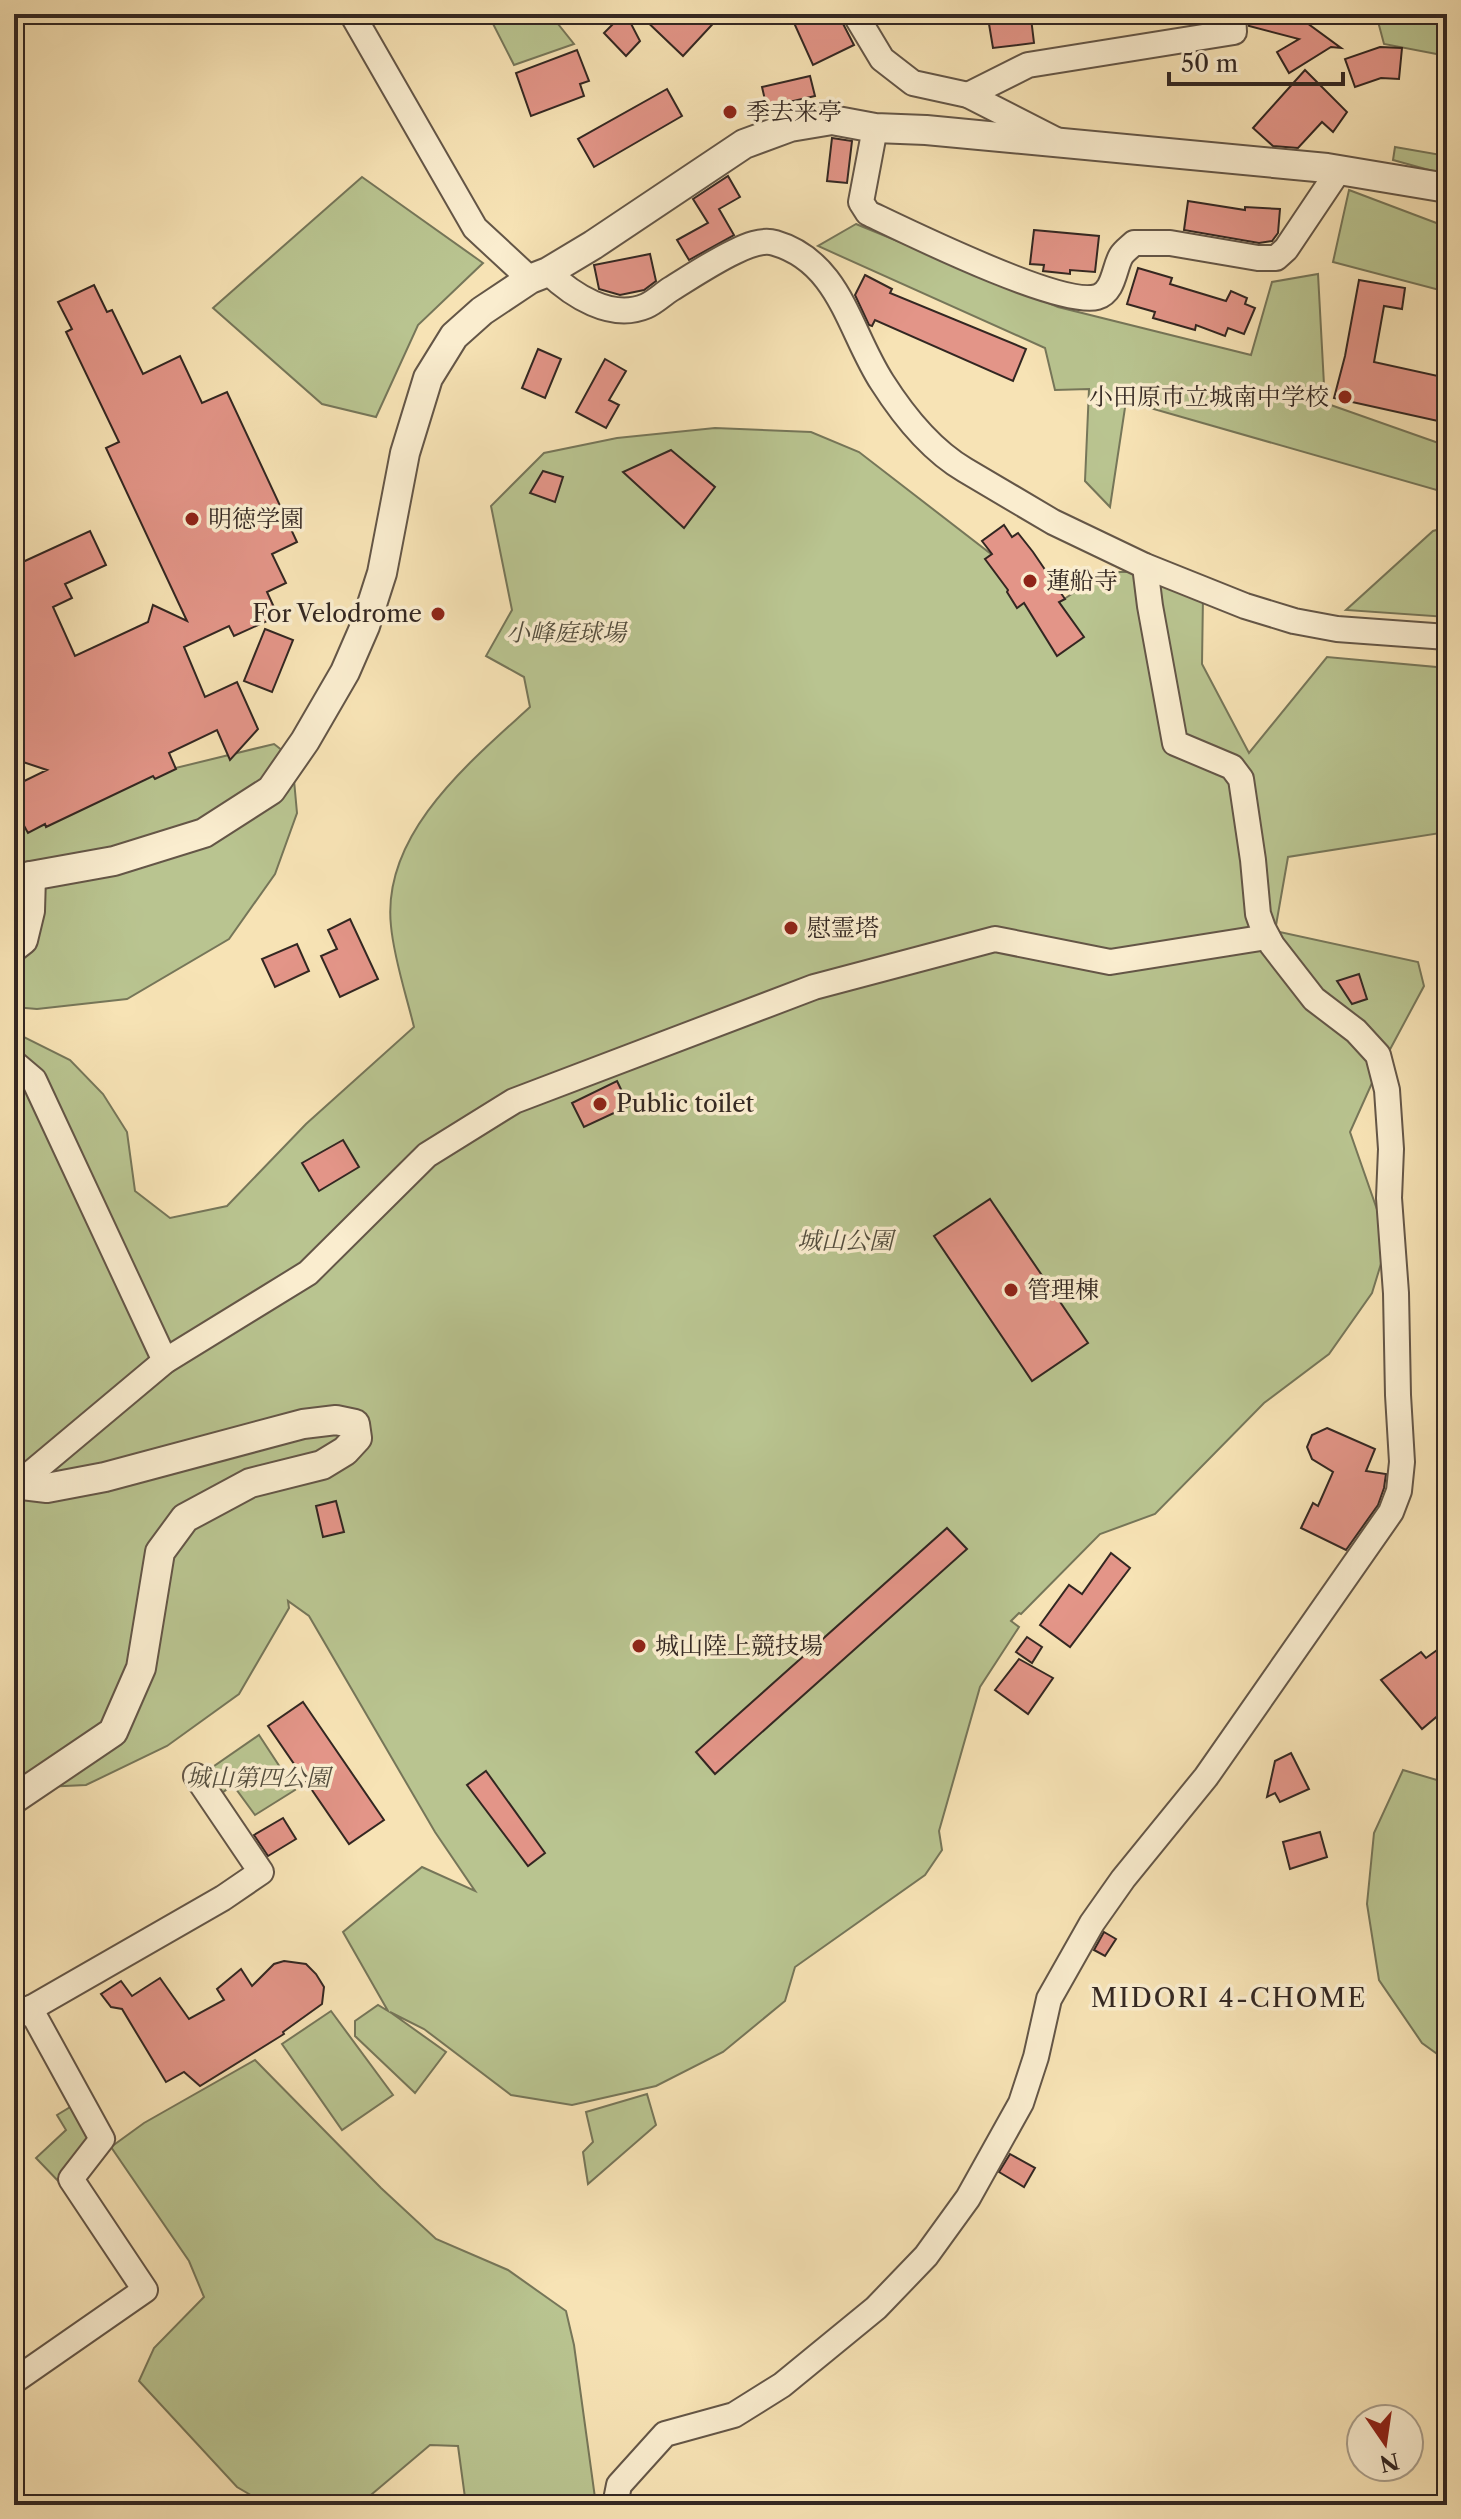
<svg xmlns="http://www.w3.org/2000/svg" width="1461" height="2519" viewBox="0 0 1461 2519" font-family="'Libre Caslon Text','Noto Serif JP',serif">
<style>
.green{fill:#b9c490;stroke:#767659;stroke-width:2}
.building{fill:#e39588;stroke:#332722;stroke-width:2}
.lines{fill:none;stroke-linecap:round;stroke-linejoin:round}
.minor-casing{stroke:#645647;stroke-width:28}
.tertiary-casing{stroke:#645647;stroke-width:32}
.minor{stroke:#faedcf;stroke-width:24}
.tertiary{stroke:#faedcf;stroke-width:28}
.poi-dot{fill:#8f2418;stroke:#faedcf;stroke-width:3}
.labels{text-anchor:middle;stroke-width:7;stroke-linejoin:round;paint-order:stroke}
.poi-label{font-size:24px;fill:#332722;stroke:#faedcf;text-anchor:start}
.park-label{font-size:24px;font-style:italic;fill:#544e3e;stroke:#faedcf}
.neighbourhood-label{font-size:26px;letter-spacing:2px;fill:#332722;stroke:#faedcf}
</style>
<rect width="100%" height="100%" fill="#f7e3b5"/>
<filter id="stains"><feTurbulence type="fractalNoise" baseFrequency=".0025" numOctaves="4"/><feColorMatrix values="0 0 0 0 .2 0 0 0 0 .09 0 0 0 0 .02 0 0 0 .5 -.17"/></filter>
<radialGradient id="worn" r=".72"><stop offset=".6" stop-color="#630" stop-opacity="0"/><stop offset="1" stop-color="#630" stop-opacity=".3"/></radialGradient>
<g class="green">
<path d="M488,14H550L574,44L514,65Z"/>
<path d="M1376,14H1447V56L1384,44Z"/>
<path d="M1395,147L1447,156V175L1393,160Z"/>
<path d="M362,177L483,263L418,325L376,417L322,404L213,308Z"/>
<path d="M1349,190L1447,227V292L1333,262Z"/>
<path d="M856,224L1058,307L1251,355L1272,282L1318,274L1325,403L1447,446V493L1126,401L1110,507L1085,481L1089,389L1055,390L1045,348L818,246Z"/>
<path d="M715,428L811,432L859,452L1013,571L1043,613L1105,572H1162L1203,596L1202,664L1249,753L1327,657L1447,668V832L1288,857L1275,931L1418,962L1424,986L1372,1083L1350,1132L1388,1241L1372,1293L1329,1354L1264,1403L1155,1514L1100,1534L1021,1614L1019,1613L1011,1621L1019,1627L980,1687L939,1831L942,1850L925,1875L795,1967L785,2001L723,2052L656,2086L572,2105L511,2095L424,2029L390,2012L446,2052L415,2093L355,2036V2021L378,2005L388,2011L343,1932L422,1867L475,1891L435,1832L309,1616L288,1601L289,1608L239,1694L167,1746L86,1785L22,1788L14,1785V1032L70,1060L103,1094L127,1132L135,1191L170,1218L227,1206L306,1124L414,1027C406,994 394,959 391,926C381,834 470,762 530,707L524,677L486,656L512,610L491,506L544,453L617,438Z"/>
<path d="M1447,527V617L1346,610L1433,531Z"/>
<path d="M274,744L292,758L297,813L275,874L229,939L127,999L37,1009L14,1007V802L69,794Z"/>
<path d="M259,1735L295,1790L255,1815L233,1785L219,1795L204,1773Z"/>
<path d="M1403,1770L1447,1783V2061L1422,2043L1379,1980L1367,1904L1374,1833Z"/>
<path d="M331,2011L393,2095L342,2130L282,2044Z"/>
<path d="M255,2060L381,2188L436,2239L508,2270L566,2311L574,2345L596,2505H466L458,2446L430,2445L359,2505H268L237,2487L139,2381L154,2348L204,2297L189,2261L111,2147L144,2123Z"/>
<path d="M647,2094L656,2125L588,2184L583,2152L593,2142L586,2112Z"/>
<path d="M77,2103L97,2138L61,2184L36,2158L66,2130L57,2115Z"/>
</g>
<g class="building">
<path d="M623,14H626L640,41L626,56L604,33Z"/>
<path d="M639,14H722L683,56Z"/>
<path d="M790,14H838L854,45L813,65Z"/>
<path d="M1248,14H1304L1303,20L1341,48L1331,47L1289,73L1277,52L1299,39L1249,26Z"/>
<path d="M1031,18L1034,43L993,48L989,24Z"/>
<path d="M1380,47L1402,48L1399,79L1381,78L1355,87L1345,59Z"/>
<path d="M577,50L589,81L580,84L584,96L531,116L516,73Z"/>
<path d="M1305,70L1347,112L1333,132L1322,122L1298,148L1273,146L1253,128Z"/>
<path d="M810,76L815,96L789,102L791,108L768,113L762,87Z"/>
<path d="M667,89L682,116L594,167L578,139Z"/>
<path d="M832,138L852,141L847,183L827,181Z"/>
<path d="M728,176L740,197L719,209L734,235L689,260L677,240L708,223L693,199Z"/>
<path d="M1188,201L1245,210V207L1280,209L1278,233L1272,241L1259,243L1184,230Z"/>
<path d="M1034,230L1099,236L1095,272L1070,270V274L1043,271L1044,265L1030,264Z"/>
<path d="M650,254L656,281L644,290L620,295L599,289L594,265Z"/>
<path d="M1138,268L1172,278L1170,284L1226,301L1231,291L1247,298L1245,304L1255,308L1244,334L1228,328L1225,336L1196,325L1195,330L1153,318L1155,312L1127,304Z"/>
<path d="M865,275L892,289L890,293L1026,349L1013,381L875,320L872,326L869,325L855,295Z"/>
<path d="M1359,280L1405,288L1402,309L1384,306L1374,362L1447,378V423L1334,398L1345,356Z"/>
<path d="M94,285L107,312L112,310L143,374L180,356L202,403L227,392L297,542L272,554L286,583L267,592L278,616L234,636L229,626L184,647L205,697L237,682L258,729L230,760L217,730L169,753L176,769L155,779L153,776L46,827L45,824L28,833L22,822L14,826V786L47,770L14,759V566L90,531L106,565L65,584L72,598L53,607L75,656L148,622L153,605L187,621L106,448L119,442L66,332L72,329L58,302Z"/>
<path d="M538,349L561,359L545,398L522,388Z"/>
<path d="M605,359L626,371L609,400L619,405L606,428L576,412Z"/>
<path d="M671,450L715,487L684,528L623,472Z"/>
<path d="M543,471L563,477L555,502L530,493Z"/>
<path d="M1004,525L1012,537L1018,533L1033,552L1065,599L1059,602L1084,637L1057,656L1024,603L1017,608L1007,592L1008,590L985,559L992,554L982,541Z"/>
<path d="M265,629L293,640L272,692L244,681Z"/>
<path d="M350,919L378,979L340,997L321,956L337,949L328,930Z"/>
<path d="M297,944L309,971L275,987L262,959Z"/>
<path d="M1359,974L1367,999L1352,1004L1337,981Z"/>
<path d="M617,1081L629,1106L584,1127L572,1103Z"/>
<path d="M343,1140L359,1167L319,1191L302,1163Z"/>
<path d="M990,1199L1088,1343L1032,1381L934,1236Z"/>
<path d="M1327,1428L1375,1449L1366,1471L1386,1474L1384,1488L1378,1505L1346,1550L1301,1528L1313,1503L1318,1506L1333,1472L1312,1459L1307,1447L1312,1435Z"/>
<path d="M336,1501L344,1532L323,1537L316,1506Z"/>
<path d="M947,1528L967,1549L715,1774L696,1752Z"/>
<path d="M1111,1553L1130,1568L1070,1647L1040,1625L1069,1585L1082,1594Z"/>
<path d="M1027,1637L1042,1647L1032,1663L1016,1652Z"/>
<path d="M1447,1643V1708L1422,1729L1381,1680L1421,1652L1426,1658Z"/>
<path d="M1019,1659L1053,1678L1028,1714L995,1690Z"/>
<path d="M303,1702L384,1820L349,1844L268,1726Z"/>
<path d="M1291,1753L1309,1789L1280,1802L1275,1793L1267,1797L1275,1761Z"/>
<path d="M486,1771L545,1853L528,1866L467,1785Z"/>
<path d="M283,1818L296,1839L268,1856L254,1835Z"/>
<path d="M1320,1832L1327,1857L1290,1869L1283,1842Z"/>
<path d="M1104,1932L1116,1939L1105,1956L1094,1950Z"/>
<path d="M284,1961L306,1964L316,1974L324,1987L322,2004L283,2032L284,2034L200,2086L184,2072L166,2082L122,2009L111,2007L101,1994L121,1981L132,1996L160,1978L189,2019L224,2000L217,1989L241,1969L252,1986L274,1964Z"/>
<path d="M1010,2154L1035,2168L1024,2187L999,2172Z"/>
</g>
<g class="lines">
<g class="minor-casing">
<g id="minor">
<path d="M352,14L475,228L530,279"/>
<path d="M855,14L882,59L913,83L968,95L1058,141"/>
<path d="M968,95L1028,65L1234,32L1233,14"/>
<path d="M875,128L861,202L868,213C908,232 1060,307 1097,297C1114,292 1114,268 1121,256C1124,251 1130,247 1134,243H1170L1258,258H1276L1286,249L1339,170"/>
<path d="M548,272C572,295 611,321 646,306C655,302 663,294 671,289C692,276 713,262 734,252C746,246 762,239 775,243C840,262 849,331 882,382C903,415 931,450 965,470L1053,522L1145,566L1245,606L1294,621L1337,629L1447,637"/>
<path d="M14,1063L34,1080L165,1361"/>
<path d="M17,1485L165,1361L308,1273L427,1155L514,1101L814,987L995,939L1110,962L1267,937"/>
<path d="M14,2018L223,1898L261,1872L196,1776"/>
<path d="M14,2381L145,2290L71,2179L102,2139L30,2008"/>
<path d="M615,2505L619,2485L665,2434L734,2415L782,2385L876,2308L926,2256L968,2198L1021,2103L1036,2057L1049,1999L1092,1923L1123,1879L1206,1777L1391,1512L1399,1491L1402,1462L1398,1395L1396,1293L1389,1198L1391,1149L1387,1090L1378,1055L1356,1031L1314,999L1272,945L1263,928L1258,914L1253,860L1241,779L1232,767L1175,743L1150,606L1145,566"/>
</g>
</g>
<g class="tertiary-casing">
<g id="tertiary">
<path d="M14,879L114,861L204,833L271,790L305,741L345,672L365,626L382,573L405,453L428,378L454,336L482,311L530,279L548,272L593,245L744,144L790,127L832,120L875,128L926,130L1327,168L1447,188"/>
<path d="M14,947L23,940L30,911L31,876"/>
<path d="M14,1484L47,1488L105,1477L303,1424L336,1420L355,1424L357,1438L345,1451L322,1465L250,1483L185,1518L160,1552L141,1668L113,1732L14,1799"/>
</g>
</g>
<use href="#minor" class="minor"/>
<use href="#tertiary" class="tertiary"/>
</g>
<g class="poi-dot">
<circle cx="730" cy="112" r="8"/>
<circle cx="1345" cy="397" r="8"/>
<circle cx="192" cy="519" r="8"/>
<circle cx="1030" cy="581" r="8"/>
<circle cx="438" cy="614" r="8"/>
<circle cx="791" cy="928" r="8"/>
<circle cx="600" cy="1104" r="8"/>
<circle cx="1011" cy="1290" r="8"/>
<circle cx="639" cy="1646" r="8"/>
</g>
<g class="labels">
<g class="poi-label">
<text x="746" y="120">季去来亭</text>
<text x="1329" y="405" text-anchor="end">小田原市立城南中学校</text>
<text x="208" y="527">明徳学園</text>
<text x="1046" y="589">蓮船寺</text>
<text x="422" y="622" text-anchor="end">For Velodrome</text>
<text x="807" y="936">慰霊塔</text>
<text x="616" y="1112">Public toilet</text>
<text x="1027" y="1298">管理棟</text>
<text x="655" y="1654">城山陸上競技場</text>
</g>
<g class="park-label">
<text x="566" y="641">小峰庭球場</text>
<text x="845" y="1249">城山公園</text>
<text x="258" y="1786">城山第四公園</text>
</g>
<g class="neighbourhood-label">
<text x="1229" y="2007">MIDORI 4-CHOME</text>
</g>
</g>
<rect width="1461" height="2519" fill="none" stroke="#f7e3b5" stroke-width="48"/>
<rect x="16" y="16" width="1429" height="2487" fill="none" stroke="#332722" stroke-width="4"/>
<rect x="24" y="24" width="1413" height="2471" fill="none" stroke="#332722" stroke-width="2"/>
<g transform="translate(1385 2443) rotate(167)"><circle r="38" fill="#faedcf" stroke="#aa9e8a" stroke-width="2"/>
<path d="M0-6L14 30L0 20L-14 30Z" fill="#8f2418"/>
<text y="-12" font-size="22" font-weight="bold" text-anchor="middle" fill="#332722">N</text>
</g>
<path d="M1169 72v12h174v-12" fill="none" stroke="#332722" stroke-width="4"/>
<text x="1181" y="72" font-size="24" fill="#332722" stroke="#faedcf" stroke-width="6" paint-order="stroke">50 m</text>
<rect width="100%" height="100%" filter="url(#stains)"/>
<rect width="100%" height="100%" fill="url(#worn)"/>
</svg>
